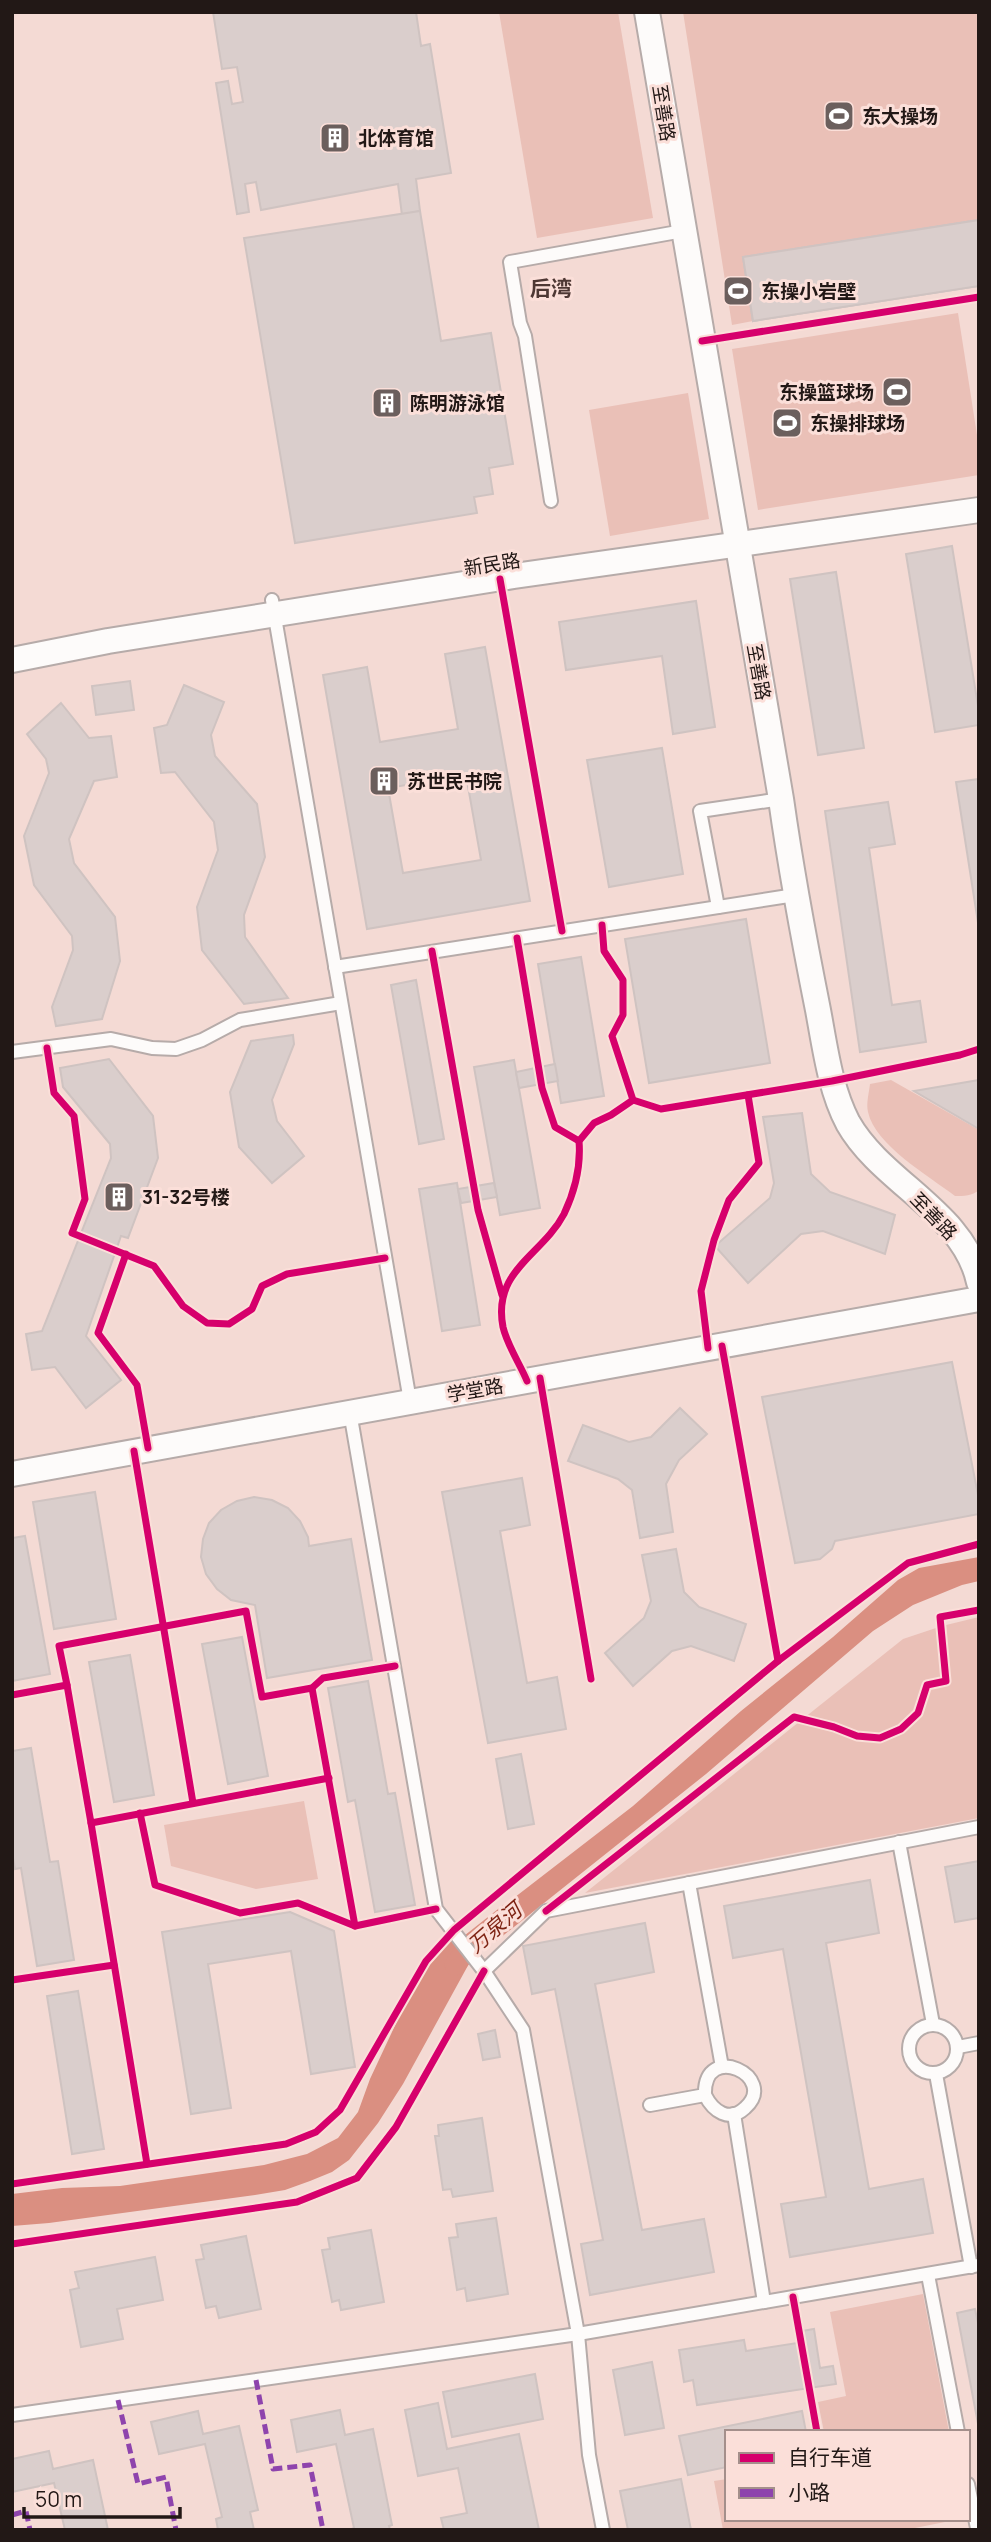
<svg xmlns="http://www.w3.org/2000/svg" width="991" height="2542" viewBox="0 0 991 2542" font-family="Manrope,'Noto Sans SC',sans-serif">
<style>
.built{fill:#f4dad4;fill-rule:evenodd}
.green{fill:#eac0b7}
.water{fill:#da8f81}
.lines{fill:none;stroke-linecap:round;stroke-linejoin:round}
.canal{stroke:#da8f81;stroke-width:21}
.building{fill:#dacecc;stroke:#cfc3c1;stroke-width:2;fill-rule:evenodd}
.service-casing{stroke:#b6aba9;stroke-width:16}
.minor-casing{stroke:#b6aba9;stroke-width:28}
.service{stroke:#fdfbfa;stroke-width:12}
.minor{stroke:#fdfbfa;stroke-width:24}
.quiet{stroke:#8e44ad;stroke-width:5;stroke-dasharray:10 5;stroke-linecap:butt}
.cycleway-casing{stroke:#fbdfd9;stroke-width:11}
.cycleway{stroke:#d6006c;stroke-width:7}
.labels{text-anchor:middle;stroke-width:6;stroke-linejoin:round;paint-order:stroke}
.street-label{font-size:19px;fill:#221816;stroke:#fbdfd9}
.poi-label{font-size:19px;font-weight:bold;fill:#221816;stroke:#fbdfd9;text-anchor:start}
.neighbourhood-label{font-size:21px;font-weight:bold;fill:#4e3834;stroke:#fbdfd9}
.water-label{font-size:21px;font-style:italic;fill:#7e2313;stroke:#fbdfd9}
</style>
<rect width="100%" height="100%" fill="#f3e4e1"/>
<path class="built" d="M12,12H979V2530H12ZM727,2432H968V2519H727Z"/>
<g class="green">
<path d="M499,12H618L653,218L537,238Z"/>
<path d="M683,12H979V220L743,257L753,321L732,325Z"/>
<path d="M958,313L979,448V475L758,510L732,349Z"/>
<path d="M688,393L709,519L610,536L589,410Z"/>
<path d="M891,1080L979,1130V1190C972,1196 964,1196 955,1196C929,1176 875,1145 868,1112C866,1103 869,1093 870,1084Z"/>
<path d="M979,1617V1818L585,1893L903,1639L942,1626Z"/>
<path d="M304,1801L318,1879L256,1889L171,1866L164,1825Z"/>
<path d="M923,2294L949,2432H824L818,2402L846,2396L830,2312Z"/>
<path d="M727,2479V2519H960L905,2530H723L714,2481Z"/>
</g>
<g class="water">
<path d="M979,1557V1581L962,1585L913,1605L873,1631L706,1774L495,1942L483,1925L484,1921L633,1806L741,1711L833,1637L898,1580L919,1568Z"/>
<path d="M454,1936L471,1960L403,2084L378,2123L349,2160L332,2172L310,2181L285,2190L255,2195L49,2223L12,2226V2194L62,2188L120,2186L264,2165L307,2154L338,2138L358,2112L370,2079L406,2002L427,1968Z"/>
</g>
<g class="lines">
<path class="canal" d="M455,1965L472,1943L510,1913"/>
</g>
<g class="building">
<path d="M213,12H416L421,46L430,44L451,173L416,179L420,211L402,215L398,184L261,210L256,182L245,184L249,212L237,214L216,83L228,81L232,104L243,102L237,67L222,69Z"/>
<path d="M420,211L441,341L491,333L513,464L489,468L493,494L474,497L477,513L295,543L244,238Z"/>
<path d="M979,220V286L753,321L743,257Z"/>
<path d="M979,220V286L753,321L743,257Z"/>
<path d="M952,546L979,712V725L935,732L906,554Z"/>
<path d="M836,572L864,748L818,755L790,579Z"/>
<path d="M696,601L715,727L673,734L662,656L566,670L559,622Z"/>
<path d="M485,647L530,901L367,929L323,675L367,667L380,742L458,729L445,654ZM466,775L481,860L403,873L388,788Z"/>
<path d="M130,681L134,710L96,715L92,686Z"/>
<path d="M184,685L224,702L211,735L215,756L257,804L265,857L244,915L245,937L288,998L244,1004L202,950L197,907L218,850L214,822L175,772L161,773L154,728L167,725Z"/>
<path d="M61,703L89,738L111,736L117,777L94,781L69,839L74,863L115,917L120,961L102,1019L56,1026L52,1007L73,950L72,936L34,885L24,836L49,773L46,759L27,734Z"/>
<path d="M662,748L683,874L609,887L587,760Z"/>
<path d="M979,779V929L956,782Z"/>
<path d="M888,802L895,844L869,848L892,1005L920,1001L926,1042L860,1052L825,811Z"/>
<path d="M746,919L770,1063L649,1083L625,939Z"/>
<path d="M581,957L604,1096L561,1103L538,964Z"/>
<path d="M416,980L444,1139L419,1144L391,985Z"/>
<path d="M293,1035L294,1044L272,1100L277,1121L304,1156L272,1183L239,1147L230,1092L251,1041Z"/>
<path d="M109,1059L153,1116L158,1158L128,1238L121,1236L86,1336L121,1380L86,1408L55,1367L32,1370L26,1334L42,1331L111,1158L110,1144L63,1087L60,1068Z"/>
<path d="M514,1060L540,1208L500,1215L474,1067Z"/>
<path d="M555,1064L558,1081L519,1088L516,1072Z"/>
<path d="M979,1080V1129L914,1091Z"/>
<path d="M802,1113L811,1174L830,1192L895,1215L885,1254L823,1231L801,1234L748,1283L715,1246L770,1198L774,1183L763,1117Z"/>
<path d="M457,1183L480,1325L442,1331L419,1189Z"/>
<path d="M494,1183L497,1197L461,1203L458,1189Z"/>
<path d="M952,1362L979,1500V1514L835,1541L832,1549L820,1559L795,1563L762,1397Z"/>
<path d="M680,1408L707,1434L679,1460L666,1484L673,1532L640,1538L632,1490L618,1479L568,1461L583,1425L629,1442L651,1437Z"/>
<path d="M522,1478L530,1525L500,1531L527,1683L557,1677L566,1729L488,1743L442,1492Z"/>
<path d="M95,1492L116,1619L54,1629L33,1502Z"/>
<path d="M254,1497L272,1500L288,1508L300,1521L308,1537L309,1546L351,1539L372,1660L267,1678L255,1605L231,1600L217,1589L206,1574L201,1557L203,1539L209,1523L221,1510L237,1501Z"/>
<path d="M25,1536L50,1674L12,1681V1538Z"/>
<path d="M676,1549L684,1592L699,1607L746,1624L734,1661L691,1646L672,1651L633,1686L605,1653L644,1618L651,1601L642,1555Z"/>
<path d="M242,1637L268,1776L228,1784L202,1644Z"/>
<path d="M130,1655L154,1795L114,1802L89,1662Z"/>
<path d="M368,1681L388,1794L395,1793L415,1905L375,1912L355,1800L348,1802L328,1688Z"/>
<path d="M31,1748L50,1862L58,1861L74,1960L37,1966L21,1868L15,1869L12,1853V1751Z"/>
<path d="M521,1754L534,1824L508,1829L496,1759Z"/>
<path d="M979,1861V1918L955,1922L945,1867Z"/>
<path d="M870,1880L879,1933L826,1943L869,2189L923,2179L933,2233L790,2257L781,2204L826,2197L783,1949L733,1958L724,1906Z"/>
<path d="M290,1912L334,1931L355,2067L311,2074L291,1951L208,1964L231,2108L191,2114L162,1932Z"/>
<path d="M645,1923L654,1972L595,1984L642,2230L704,2219L714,2272L590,2295L581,2244L603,2240L555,1989L532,1994L523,1946Z"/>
<path d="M78,1991L104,2149L72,2154L47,1996Z"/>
<path d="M495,2030L500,2057L483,2060L478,2034Z"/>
<path d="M482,2118L493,2191L453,2197L451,2189L443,2190L435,2136H439L438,2125Z"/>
<path d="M496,2218L508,2294L467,2301L465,2288L457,2290L449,2238L458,2237L456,2224Z"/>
<path d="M371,2230L384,2302L341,2310L339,2300L332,2302L322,2250L330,2249L328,2238Z"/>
<path d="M246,2236L261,2309L219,2318L216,2306L206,2308L196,2260L204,2259L201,2245Z"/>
<path d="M155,2257L163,2300L117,2309L123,2339L81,2347L70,2290L79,2288L75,2272Z"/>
<path d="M975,2309L979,2328V2429L957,2313Z"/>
<path d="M814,2329L820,2368L833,2366L836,2384L697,2405L693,2380L684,2382L679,2350L744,2340L746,2351L804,2342L802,2331Z"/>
<path d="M652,2362L664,2428L625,2435L613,2370Z"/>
<path d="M535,2374L543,2419L452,2437L443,2392Z"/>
<path d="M438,2403L447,2449L519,2434L539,2530H444L441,2518L467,2513L458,2468L418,2476L405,2410Z"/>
<path d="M340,2410L345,2435L373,2429L392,2525L389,2526L390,2530H350L354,2528L336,2444L297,2452L291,2420Z"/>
<path d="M198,2411L203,2434L239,2426L258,2510L250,2512L254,2530H218L216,2519L222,2517L205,2444L159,2454L151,2422Z"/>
<path d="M802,2411L806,2432H727V2467L688,2475L679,2436Z"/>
<path d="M49,2451L53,2469L93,2460L108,2530H65L54,2483L12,2492V2459Z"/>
<path d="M681,2479L691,2530H628L620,2491Z"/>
</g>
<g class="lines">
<g class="service-casing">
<g id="service">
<path d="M551,501L525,336L520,323L510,262L683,231"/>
<path d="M272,600L410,1401"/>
<path d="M718,907L700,811L781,799"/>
<path d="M335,967L795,895"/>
<path d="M12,1052L111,1039L152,1048L176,1049L202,1040L240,1020L341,1003"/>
<path d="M350,1412L436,1909L484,1971L523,2030L578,2334L589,2455L603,2530"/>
<path d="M899,1842L933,2024"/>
<path d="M689,1883L722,2067"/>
<path d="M484,1971L546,1911L979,1827"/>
<circle cx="933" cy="2049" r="24"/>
<path d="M958,2047L979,2043"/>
<path d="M936,2074L971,2267"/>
<path d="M650,2105L705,2095C703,2040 780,2077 745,2108C729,2123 713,2111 705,2095"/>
<path d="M734,2114L764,2302"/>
<path d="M928,2275L958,2432"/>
<path d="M12,2415L578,2334L979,2265"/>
<path d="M968,2484L977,2528"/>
</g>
</g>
<g class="minor-casing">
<g id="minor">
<path d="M647,12L781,799C791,870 804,940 818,1010C825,1047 830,1089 848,1123C882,1183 964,1212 979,1282"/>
<path d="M12,660L108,641L514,576L979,510"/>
<path d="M12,1474L979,1299"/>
</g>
</g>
<use href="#service" class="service"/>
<use href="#minor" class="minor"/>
<g class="quiet">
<path d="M256,2380L273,2469L310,2465L323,2530"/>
<path d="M118,2400L138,2484L166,2477L176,2530"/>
<path d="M12,2515L26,2511L30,2530"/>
</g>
<g class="cycleway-casing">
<g id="cycleway">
<path d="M702,341L979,297"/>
<path d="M500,579L562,931"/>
<path d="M602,925L604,951L623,980V1015L612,1036L633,1100L661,1109L832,1081L960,1055L979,1049"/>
<path d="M517,938L542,1088L555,1127L579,1141"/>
<path d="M432,951L478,1210L502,1295"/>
<path d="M47,1048L54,1093L74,1116L85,1199L72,1233L154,1266L183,1306L207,1323L229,1324L252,1309L262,1286L287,1274L385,1258"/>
<path d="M126,1254L98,1333L137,1385L148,1448"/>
<path d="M722,1346L778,1661"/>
<path d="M708,1348L701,1291L714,1240L729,1200L759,1163L748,1095"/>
<path d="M540,1378L591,1679"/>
<path d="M527,1381C520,1364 507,1345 503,1327C492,1270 542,1256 564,1214C575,1191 581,1166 579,1141L594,1123L611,1115L633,1100"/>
<path d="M134,1451L193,1803"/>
<path d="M67,1685L59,1646L246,1611L262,1697L312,1688L323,1678L395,1666"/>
<path d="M312,1688L355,1926"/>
<path d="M12,1695L67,1685L91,1823L329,1778"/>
<path d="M140,1813L155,1885L240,1913L298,1903L355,1926L436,1909"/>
<path d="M91,1823L147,2164"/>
<path d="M546,1911L794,1717L834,1727L857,1736L880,1738L901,1729L918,1713L927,1685L946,1681L940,1617L979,1610"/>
<path d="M12,1980L114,1965"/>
<path d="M12,2184L286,2144L316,2132L340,2110L426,1961L454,1930L778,1661L908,1563L979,1544"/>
<path d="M12,2244L297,2202L357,2178L396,2127L484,1971"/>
<path d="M793,2297L817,2432"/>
</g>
</g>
<use href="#cycleway" class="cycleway"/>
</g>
<defs>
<g id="stadium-square" transform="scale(1.575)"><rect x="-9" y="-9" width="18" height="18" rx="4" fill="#6b5f5d" stroke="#fbdfd9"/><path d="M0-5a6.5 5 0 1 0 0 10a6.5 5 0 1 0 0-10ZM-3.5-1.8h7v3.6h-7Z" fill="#fff"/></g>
<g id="building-square" transform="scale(1.575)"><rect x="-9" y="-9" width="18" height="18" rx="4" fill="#6b5f5d" stroke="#fbdfd9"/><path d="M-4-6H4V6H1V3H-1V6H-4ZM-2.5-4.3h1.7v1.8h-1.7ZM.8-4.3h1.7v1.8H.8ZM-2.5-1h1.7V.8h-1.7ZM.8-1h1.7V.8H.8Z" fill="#fff"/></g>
</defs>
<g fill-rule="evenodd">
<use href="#stadium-square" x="839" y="116"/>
<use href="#building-square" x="335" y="138"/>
<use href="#stadium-square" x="738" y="291"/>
<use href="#stadium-square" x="897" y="392"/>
<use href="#building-square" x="387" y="403"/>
<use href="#stadium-square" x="787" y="423"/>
<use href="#building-square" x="384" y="781"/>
<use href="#building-square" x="119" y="1197"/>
</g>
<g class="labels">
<g class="street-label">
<text transform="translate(664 113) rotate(81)" y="7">至善路</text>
<text transform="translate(492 564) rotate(-9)" y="7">新民路</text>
<text transform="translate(759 672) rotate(80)" y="7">至善路</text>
<text transform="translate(934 1216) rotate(46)" y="7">至善路</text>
<text transform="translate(475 1390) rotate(-10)" y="7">学堂路</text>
</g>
<g class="poi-label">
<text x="862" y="123">东大操场</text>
<text x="358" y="145">北体育馆</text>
<text x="761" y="298">东操小岩壁</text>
<text x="874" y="399" text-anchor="end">东操篮球场</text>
<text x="410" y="410">陈明游泳馆</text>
<text x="810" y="430">东操排球场</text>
<text x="407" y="788">苏世民书院</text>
<text x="142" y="1204">31-32号楼</text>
</g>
<g class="neighbourhood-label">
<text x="551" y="296">后湾</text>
</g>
<g class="water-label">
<text transform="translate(495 1928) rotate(-41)" y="7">万泉河</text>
</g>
</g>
<rect width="991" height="2542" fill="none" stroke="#221816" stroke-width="28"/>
<rect x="725" y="2430" width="245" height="91" fill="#fbdfd9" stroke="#a48f8b" stroke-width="2"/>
<rect x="739" y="2453" width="35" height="10" fill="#d6006c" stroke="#a48f8b" stroke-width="2"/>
<text x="788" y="2465" font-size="21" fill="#221816">自行车道</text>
<rect x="739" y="2488" width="35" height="10" fill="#8e44ad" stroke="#a48f8b" stroke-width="2"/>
<text x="788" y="2500" font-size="21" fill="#221816">小路</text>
<path d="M24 2507v10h156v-10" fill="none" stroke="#221816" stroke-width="3.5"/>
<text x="35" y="2507" font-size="21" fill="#221816" stroke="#fbdfd9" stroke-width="5" paint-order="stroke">50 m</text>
</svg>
